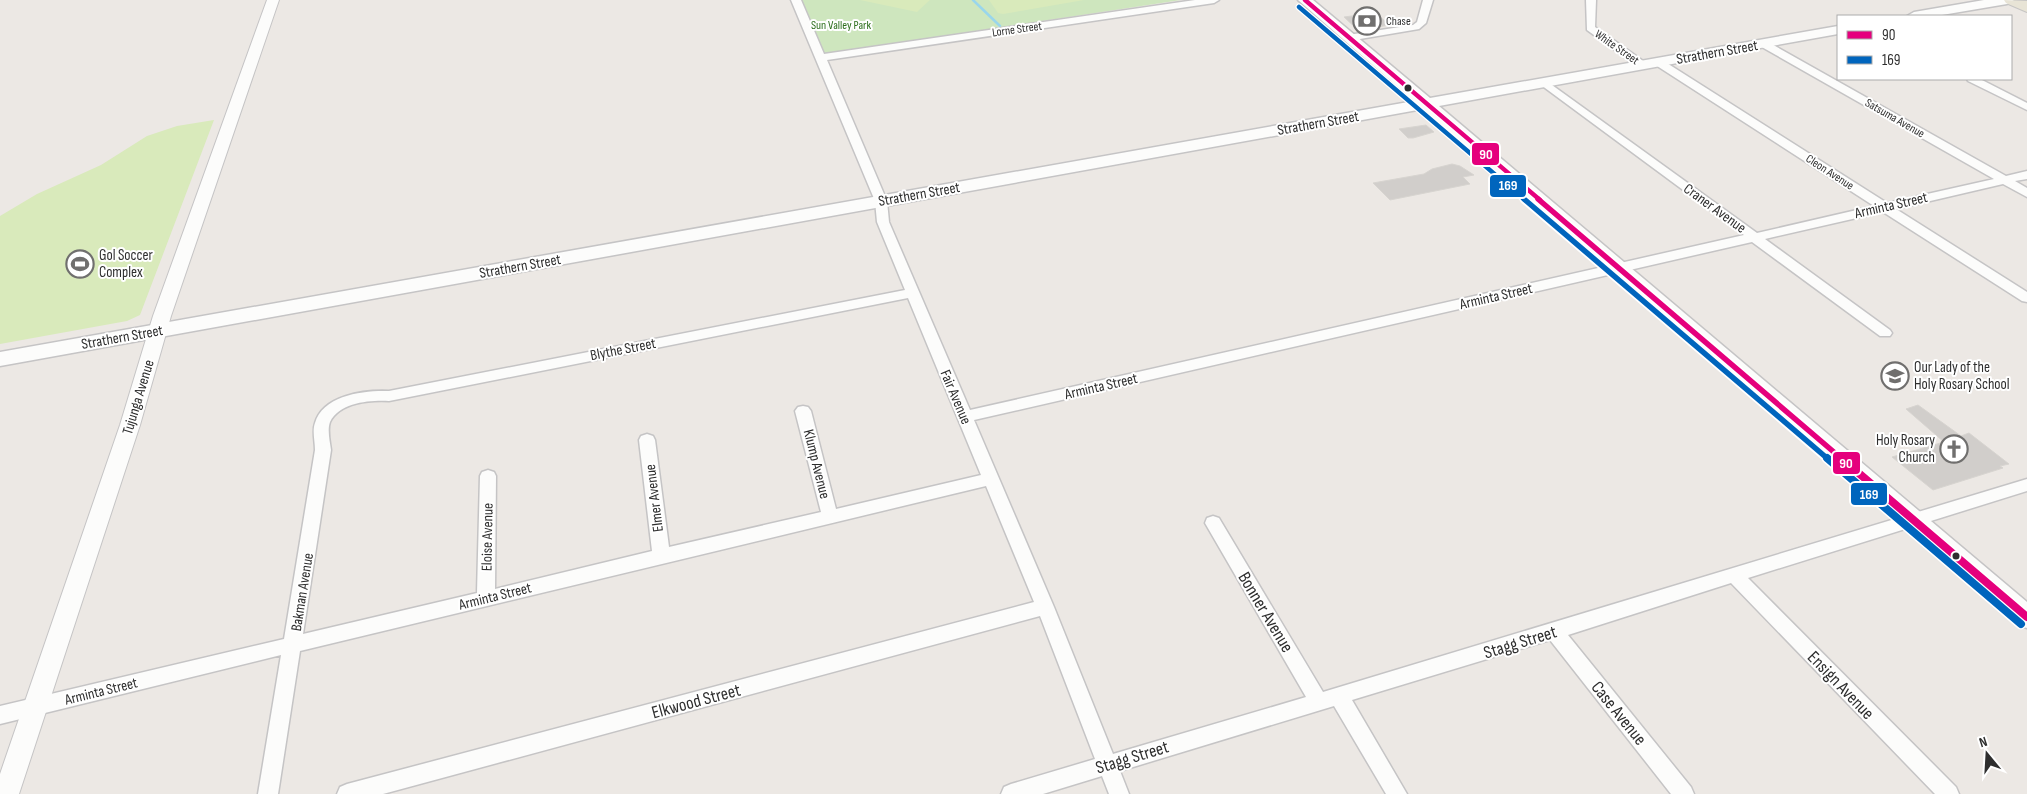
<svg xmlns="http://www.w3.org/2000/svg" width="2027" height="794" viewBox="0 0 2027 794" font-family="'Sofia Sans Condensed',sans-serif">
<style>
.green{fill:#cee6be}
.pitch{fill:#d9eabb}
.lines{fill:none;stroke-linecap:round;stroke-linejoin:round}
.stream{stroke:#99d6ec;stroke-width:2.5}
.building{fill:#d1cecb;stroke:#d7d4d0}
.minor-casing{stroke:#c5c4c5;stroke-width:3}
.tertiary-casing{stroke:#c5c4c5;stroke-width:2}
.secondary-casing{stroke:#c5c4c5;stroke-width:3}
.primary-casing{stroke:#c6c5c4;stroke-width:2}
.minor{fill:#fcfcfb;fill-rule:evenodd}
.tertiary{fill:#fcfcfb;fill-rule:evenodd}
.secondary{fill:#fcfcfb;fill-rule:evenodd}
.primary{fill:#e8e4d6;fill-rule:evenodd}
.bus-1-far2-casing{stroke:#fff;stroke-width:7}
.bus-1-far1-casing{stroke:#fff;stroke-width:9}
.bus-1-casing{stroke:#fff;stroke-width:11}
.bus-2-far2-casing{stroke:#fff;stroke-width:7}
.bus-2-far1-casing{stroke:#fff;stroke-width:9}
.bus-2-casing{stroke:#fff;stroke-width:11}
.bus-1-far2{stroke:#e5007d;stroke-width:4.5}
.bus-1-far1{stroke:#e5007d;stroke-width:5.5}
.bus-1{stroke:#e5007d;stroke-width:8}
.bus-2-far2{stroke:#0065bd;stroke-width:4.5}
.bus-2-far1{stroke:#0065bd;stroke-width:5.5}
.bus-2{stroke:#0065bd;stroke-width:8}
.bus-dot{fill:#2e2e2e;stroke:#fff;stroke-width:2}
.labels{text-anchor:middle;stroke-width:4;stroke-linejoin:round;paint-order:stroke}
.far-poi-label{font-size:12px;fill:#2e2e2e;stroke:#fff;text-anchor:start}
.far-park-label{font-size:12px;fill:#2c6e1b;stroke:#fff}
.far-street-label{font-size:12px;fill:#2e2e2e;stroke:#fff}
.street-label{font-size:15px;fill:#2e2e2e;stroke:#fff}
.poi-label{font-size:15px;fill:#2e2e2e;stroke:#fff;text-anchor:start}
.near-street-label{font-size:18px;fill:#2e2e2e;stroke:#fff}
.line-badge{stroke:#fff;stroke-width:2}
.badge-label{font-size:14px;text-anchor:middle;font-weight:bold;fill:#fff}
</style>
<rect width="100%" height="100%" fill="#ece8e4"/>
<path class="green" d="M801,0H1181L824,54Z"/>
<g class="pitch">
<path d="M860,0H930L917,12Z"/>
<path d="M989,0H1084L1003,14L998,13Z"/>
<path d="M214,120L140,315L127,321L0,344V216L37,194L101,165L147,136L177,126Z"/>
</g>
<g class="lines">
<path class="stream" d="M973,0L1000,26"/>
</g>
<g class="building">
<path d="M1375,13L1390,25L1358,30L1344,17Z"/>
<path d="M1426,125L1434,132L1413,138H1408L1399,129Z"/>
<path d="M1452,164L1460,166L1474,175L1463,177L1470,184L1390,200L1373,183L1424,174L1432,169Z"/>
<path d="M1918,405L1961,436L1969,433L2009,464L2000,466L2003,468L1933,490L1892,457L1944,442L1906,409Z"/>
</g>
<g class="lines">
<g class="minor-casing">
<g id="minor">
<path d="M791,0H801L824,54L1195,0H1219L1214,3L827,60L887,201L889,222L970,410L1744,235L1541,85L1540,83L1541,81L1545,80L1757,233L1874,206L1654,64L1653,62L1654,60H1662L1887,203L1994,179L1760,46V42H1768L2006,176L2027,171V179L2015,181L2027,188V197L2003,184L1896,209L2027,292V302L2022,301L1883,212L1765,239L1890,330L1892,333L1890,336H1880L1752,242L974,420L1054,607L1113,754L1306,697L1205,523L1207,518L1213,516L1219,518L1323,692L2027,479V491L1748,578L1956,787L1959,794H1935L1731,583L1568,635L1691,787L1694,794H1671L1550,640L1352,700L1407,794H1386L1334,706L1120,771L1129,794H1109L1102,776L1043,794H1001L1004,787L1011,784L1095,759L1040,616L383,794H337L340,787L347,784L1034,602L986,486L300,651L278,794H258L281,655L0,724V706L284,639L315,450C315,441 312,431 315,423C323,395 364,390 389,391L905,290L877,222L875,201ZM908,298L981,475L836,509L811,411L808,407L803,406L798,407L795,411L821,512L669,547L655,440L653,436L647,434L641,436L639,440L652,551L495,589L496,476L494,472L488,470L482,472L480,476L477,593L303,634L331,450C330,442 327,430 330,422C340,402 371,400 389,401Z"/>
<path d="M1423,0H1433L1426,23L1419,29L1348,41L1343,38L1348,35L1413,25L1417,22Z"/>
<path d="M1586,0H1596L1595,27L1646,63L1647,65L1646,67H1638L1587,30Z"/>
<path d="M1967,79H1980L2027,103V110L1968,81Z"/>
</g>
</g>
<g class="tertiary-casing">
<path id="tertiary" d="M267,0H279L171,316L140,425L19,794H0V774L120,425L153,316Z"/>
</g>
<g class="secondary-casing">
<g id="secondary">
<path d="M1298,0H1313L1430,98L1838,26V34L1439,106L2027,602V628L2018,625L1423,109L0,366V352L1414,101Z"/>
<path d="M1984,0H2014L2007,4L1936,16H1907L1914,12Z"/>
</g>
</g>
<g class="primary-casing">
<path id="primary" d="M2004,0L2027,1V12L2006,3Z"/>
</g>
<use href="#minor" class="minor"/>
<use href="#tertiary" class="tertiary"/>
<use href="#secondary" class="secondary"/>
<use href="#primary" class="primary"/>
<g class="bus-1-far2-casing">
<path id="bus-1-far2" d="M1305,0L1540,200"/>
</g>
<g class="bus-1-far1-casing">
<path id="bus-1-far1" d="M1538,199L1842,459"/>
</g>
<g class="bus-1-casing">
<path id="bus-1" d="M1841,458L2027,617"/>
</g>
<g class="bus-2-far2-casing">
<path id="bus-2-far2" d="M1299,7L1525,200"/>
</g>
<g class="bus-2-far1-casing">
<path id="bus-2-far1" d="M1524,199L1828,459"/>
</g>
<g class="bus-2-casing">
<path id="bus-2" d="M1827,458L2021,624"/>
</g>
<use href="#bus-1-far2" class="bus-1-far2"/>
<use href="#bus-1-far1" class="bus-1-far1"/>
<use href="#bus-1" class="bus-1"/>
<use href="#bus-2-far2" class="bus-2-far2"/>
<use href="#bus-2-far1" class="bus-2-far1"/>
<use href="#bus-2" class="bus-2"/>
</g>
<defs>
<g id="bank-ring" transform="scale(1.4375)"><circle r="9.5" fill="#fff" stroke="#706f6e" stroke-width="1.5"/><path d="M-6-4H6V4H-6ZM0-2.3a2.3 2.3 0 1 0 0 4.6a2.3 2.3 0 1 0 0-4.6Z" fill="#706f6e"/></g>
<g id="stadium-ring" transform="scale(1.4375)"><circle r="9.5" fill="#fff" stroke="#706f6e" stroke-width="1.5"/><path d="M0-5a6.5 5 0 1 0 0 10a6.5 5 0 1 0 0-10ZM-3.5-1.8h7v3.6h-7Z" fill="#706f6e"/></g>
<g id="school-ring" transform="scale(1.4375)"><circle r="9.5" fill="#fff" stroke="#706f6e" stroke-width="1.5"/><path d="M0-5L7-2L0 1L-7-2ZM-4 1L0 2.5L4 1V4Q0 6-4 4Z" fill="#706f6e"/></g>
<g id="church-ring" transform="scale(1.4375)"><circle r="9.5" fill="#fff" stroke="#706f6e" stroke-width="1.5"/><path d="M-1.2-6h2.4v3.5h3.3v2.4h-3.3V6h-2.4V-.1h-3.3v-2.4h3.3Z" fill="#706f6e"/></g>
</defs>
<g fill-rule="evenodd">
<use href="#bank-ring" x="1367" y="21"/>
<use href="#stadium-ring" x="80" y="264"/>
<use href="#school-ring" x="1895" y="376"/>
<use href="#church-ring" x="1954" y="449"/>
</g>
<g class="bus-dot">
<circle cx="1408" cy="88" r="4.5"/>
<circle cx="1956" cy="556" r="4.5"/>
</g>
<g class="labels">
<g class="far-poi-label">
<text x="1386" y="25">Chase</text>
</g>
<g class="far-park-label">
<text x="841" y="29">Sun Valley Park</text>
</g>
<g class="far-street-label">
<text transform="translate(1017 29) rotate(-8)" y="4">Lorne Street</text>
<text transform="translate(1617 47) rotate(35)" y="4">White Street</text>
<text transform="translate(1895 118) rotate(30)" y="4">Satsuma Avenue</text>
<text transform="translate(1830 172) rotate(33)" y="4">Cleon Avenue</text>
</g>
<g class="street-label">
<text transform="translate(1717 52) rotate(-10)" y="5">Strathern Street</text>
<text transform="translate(1318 123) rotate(-10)" y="5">Strathern Street</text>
<text transform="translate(919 194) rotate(-10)" y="5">Strathern Street</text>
<text transform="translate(1891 205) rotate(-13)" y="5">Arminta Street</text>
<text transform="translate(1715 208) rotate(36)" y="5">Craner Avenue</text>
<text transform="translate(520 266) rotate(-10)" y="5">Strathern Street</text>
<text transform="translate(1496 296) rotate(-13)" y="5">Arminta Street</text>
<text transform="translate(122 337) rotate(-10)" y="5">Strathern Street</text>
<text transform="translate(623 349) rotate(-11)" y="5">Blythe Street</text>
<text transform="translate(1101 386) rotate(-13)" y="5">Arminta Street</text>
<text transform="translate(138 397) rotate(-73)" y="5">Tujunga Avenue</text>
<text transform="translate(956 397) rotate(67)" y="5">Fair Avenue</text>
<text transform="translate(817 464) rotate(76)" y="5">Klump Avenue</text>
<text transform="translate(654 498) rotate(-97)" y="5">Elmer Avenue</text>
<text transform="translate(487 537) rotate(-89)" y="5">Eloise Avenue</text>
<text transform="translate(302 592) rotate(-81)" y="5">Bakman Avenue</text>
<text transform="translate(495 596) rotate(-14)" y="5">Arminta Street</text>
<text transform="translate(101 691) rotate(-14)" y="5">Arminta Street</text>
</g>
<g class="poi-label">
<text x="99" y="260">Gol Soccer<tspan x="99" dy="17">Complex</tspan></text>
<text x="1914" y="372">Our Lady of the<tspan x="1914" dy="17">Holy Rosary School</tspan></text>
<text x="1935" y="445" text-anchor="end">Holy Rosary<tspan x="1935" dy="17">Church</tspan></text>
</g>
<g class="near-street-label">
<text transform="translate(1266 612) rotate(59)" y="6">Bonner Avenue</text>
<text transform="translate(1520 642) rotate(-17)" y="6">Stagg Street</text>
<text transform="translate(1841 685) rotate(46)" y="6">Ensign Avenue</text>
<text transform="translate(696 701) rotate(-15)" y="6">Elkwood Street</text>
<text transform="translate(1619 713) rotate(51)" y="6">Case Avenue</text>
<text transform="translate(1132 757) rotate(-17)" y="6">Stagg Street</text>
</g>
</g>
<g class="line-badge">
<rect x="1471" y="142" width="29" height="24" rx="5" fill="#e5007d"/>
<rect x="1489" y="174" width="38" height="24" rx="5" fill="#0065bd"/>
<rect x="1832" y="451" width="29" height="24" rx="5" fill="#e5007d"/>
<rect x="1850" y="482" width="38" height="24" rx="5" fill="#0065bd"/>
</g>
<g class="badge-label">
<text x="1486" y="159">90</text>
<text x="1508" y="190">169</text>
<text x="1846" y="468">90</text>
<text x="1869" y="499">169</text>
</g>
<rect x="1837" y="15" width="175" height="65" fill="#ffffff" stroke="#ababab"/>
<rect x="1847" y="31" width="25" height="8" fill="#e5007d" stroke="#ababab"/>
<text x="1882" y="40" font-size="15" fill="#2e2e2e">90</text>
<rect x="1847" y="56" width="25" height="8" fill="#0065bd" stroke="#ababab"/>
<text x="1882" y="65" font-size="15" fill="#2e2e2e">169</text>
<g transform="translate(1987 754) rotate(342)" stroke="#ffffff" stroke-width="4" paint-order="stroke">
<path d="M0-4L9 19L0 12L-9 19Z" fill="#2e2e2e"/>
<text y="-8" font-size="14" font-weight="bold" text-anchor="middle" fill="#2e2e2e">N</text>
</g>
</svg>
